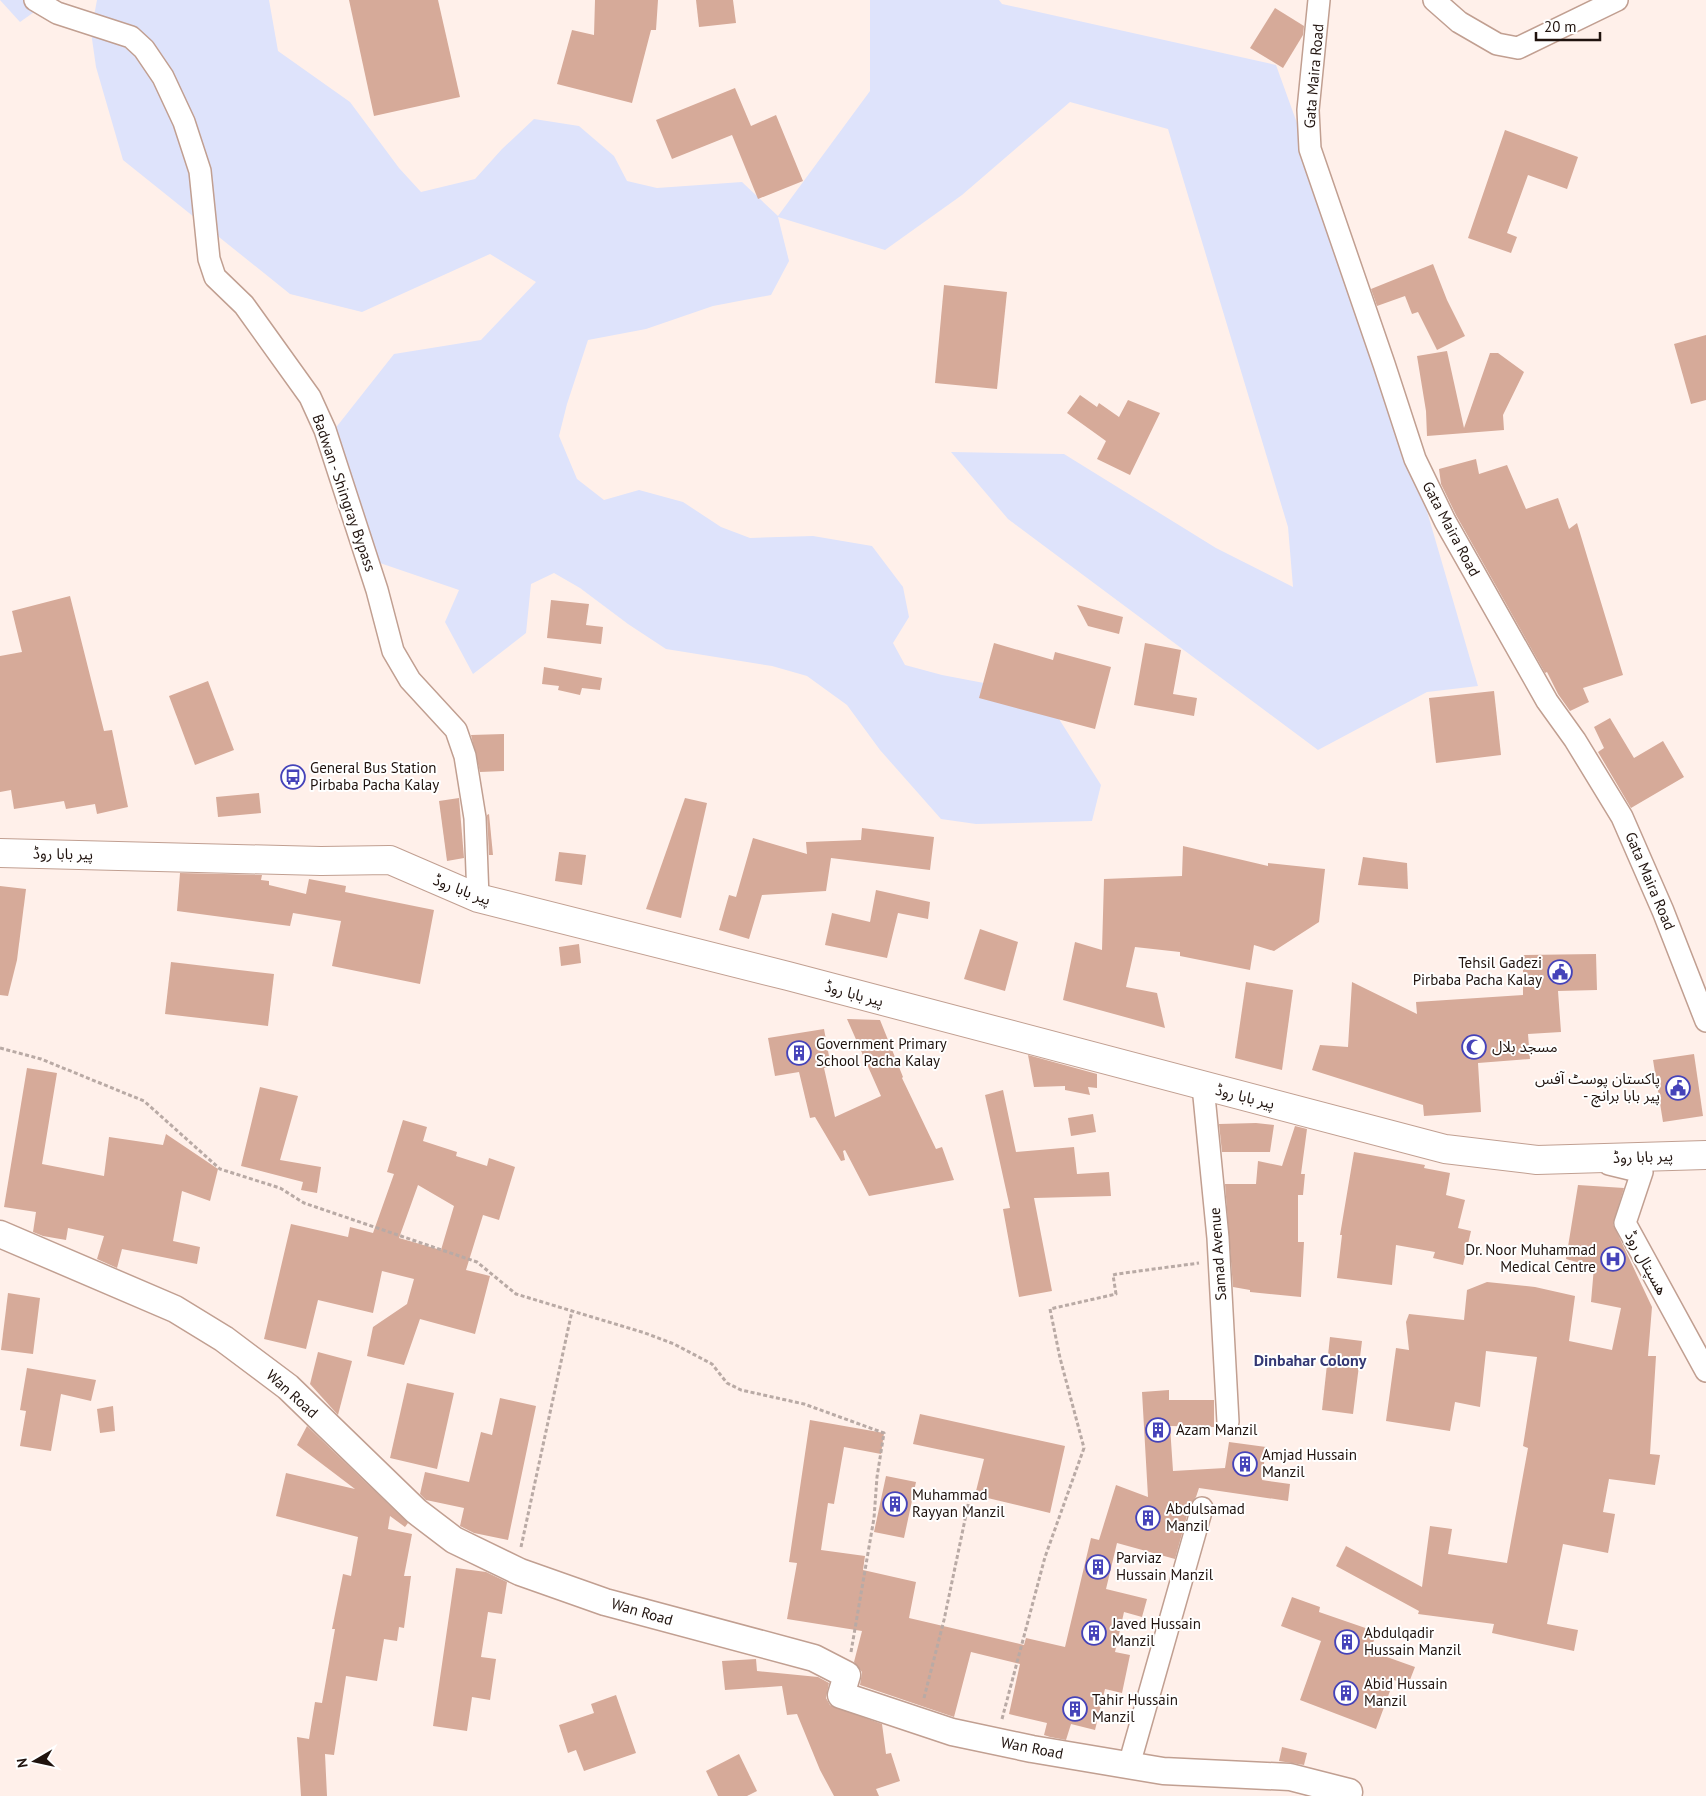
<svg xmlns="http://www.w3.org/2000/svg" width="1706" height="1796" viewBox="0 0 1706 1796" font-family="'PT Sans','Noto Sans Arabic',sans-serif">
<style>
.green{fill:#dee3fb}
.building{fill:#d6aa99;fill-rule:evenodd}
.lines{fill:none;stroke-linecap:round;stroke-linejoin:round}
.minor-casing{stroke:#c19f91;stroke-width:24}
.tertiary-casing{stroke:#c19f91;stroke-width:29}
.secondary-casing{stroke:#c19f91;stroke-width:30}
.path{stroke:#b9aaa5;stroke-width:3;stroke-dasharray:4 2.5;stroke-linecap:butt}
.minor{stroke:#fff;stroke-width:21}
.tertiary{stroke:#fff;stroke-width:26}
.secondary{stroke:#fff;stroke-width:28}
.labels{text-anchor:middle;stroke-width:4;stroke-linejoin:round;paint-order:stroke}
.street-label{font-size:15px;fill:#20130e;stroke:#fff}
.poi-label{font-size:15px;fill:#20130e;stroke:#fff;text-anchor:start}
.neighbourhood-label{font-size:16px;font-weight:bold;fill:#353974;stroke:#fff}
</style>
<rect width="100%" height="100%" fill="#fff0ea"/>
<g class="green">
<path d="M0,0H51L20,22Z"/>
<path d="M97,0H269L278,51L350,102L399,168L421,192L475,179L502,149L534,119L579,126L614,156L627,181L657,188L742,182L778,216L870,91V0H999L1002,4L1276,65L1384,364L1478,686L1427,692L1318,750L1008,519L951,452L1064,454L1216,548L1293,587L1288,527L1168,129L1070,102L962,195L885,250L778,217L789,261L771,295L713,306L646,329L588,340L567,404L559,436L577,479L604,500L639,490L683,502L721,527L750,538L813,536L872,546L903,587L909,617L893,643L905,665L942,675L1026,691L1059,719L1101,785L1092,821L976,824L941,819L880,750L847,705L807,676L772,666L666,649L628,624L580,588L554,573L531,584L526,633L473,674L445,622L459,590L377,562L334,430L394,354L481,340L536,282L490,254L362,312L290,294L123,160L96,67L91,32Z"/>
</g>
<g class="building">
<path d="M349,0H438L460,97L374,116Z"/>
<path d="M595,0H658L656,30H651L632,103L557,84L572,30L594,35Z"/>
<path d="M696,0H733L736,23L699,27Z"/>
<path d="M1275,8L1304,26L1303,35L1283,68L1250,48Z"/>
<path d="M735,88L751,126L776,115L803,181L758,199L732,135L672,159L656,120Z"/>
<path d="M1505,130L1578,157L1567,189L1528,175L1507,233L1517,237L1511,253L1468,238Z"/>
<path d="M1433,264L1447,300L1465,336L1437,350L1418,312L1412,314L1405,296L1377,306L1371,289Z"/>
<path d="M944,285L1007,292L997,389L935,383Z"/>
<path d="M1706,335V400L1691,404L1674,344Z"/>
<path d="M1447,351L1464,428L1490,353H1498L1524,372L1503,415L1504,430L1427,436L1426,411L1417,356Z"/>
<path d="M1080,395L1097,407L1099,403L1119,417L1128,400L1160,413L1130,475L1097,459L1106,441L1067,413Z"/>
<path d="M1476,459L1479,474L1507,465L1526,509L1558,498L1569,529L1577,523L1623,675L1583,688L1589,702L1570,711L1558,694L1547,672L1545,673L1456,515L1441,484L1439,469Z"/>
<path d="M70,596L104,731L112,730L128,807L97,814L95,804L66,809L64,801L14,809L11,790L0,792V656L22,652L12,611Z"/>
<path d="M551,600L589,604L586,625L603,627L601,644L547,638Z"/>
<path d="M1077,605L1123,617L1119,634L1088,626Z"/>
<path d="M994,643L1053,660L1055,652L1111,667L1095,729L979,698Z"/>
<path d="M1145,643L1181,650L1173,694L1197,698L1194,716L1134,705Z"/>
<path d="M544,667L602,678L600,690L582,688L580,695L558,690L559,686L542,684Z"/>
<path d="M208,681L234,750L195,765L169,696Z"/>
<path d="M1494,691L1501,755L1436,763L1429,698Z"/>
<path d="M1610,718L1634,758L1663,741L1684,777L1631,808L1598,752L1604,748L1594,727Z"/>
<path d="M504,734V771L480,772L471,735Z"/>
<path d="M259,793L261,813L218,817L216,797Z"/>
<path d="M459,798L464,858L447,861L439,801Z"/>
<path d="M685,798L707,803L681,918L646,909Z"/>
<path d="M489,814L493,855H489L487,815Z"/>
<path d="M862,828L934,837L930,870L831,858L826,891L762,895L749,939L719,930L729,895L736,897L753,838L807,854L806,842L861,840Z"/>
<path d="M1183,846L1268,866V863L1325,869L1319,922L1274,951L1254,945L1250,970L1180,956V952L1135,947L1126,987L1157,993L1165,1028L1063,1000L1075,942L1102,950L1104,879L1182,876Z"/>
<path d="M559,852L586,855L582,885L555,881Z"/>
<path d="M1363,857L1407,863L1408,889L1358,885Z"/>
<path d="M180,873L262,875L261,880L269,881V885L306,894L309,879L346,886L345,892L434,910L420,984L332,966L341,921L293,913L290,926L177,911Z"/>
<path d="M0,886L26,889L17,960L8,996L0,995Z"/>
<path d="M876,890L930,902L928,919L898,913L887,958L825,945L832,913L870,922Z"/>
<path d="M980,929L1018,942L1005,991L964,979Z"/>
<path d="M579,944L581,963L561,966L559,947Z"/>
<path d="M1596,954L1597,990L1558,991L1561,1032L1528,1034L1530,1059L1478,1063L1481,1112L1424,1116L1423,1105L1312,1070L1320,1045L1348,1047L1352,982L1417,1014L1416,1002L1523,995V955Z"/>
<path d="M171,962L274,974L268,1026L165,1014Z"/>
<path d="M1246,982L1293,990L1282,1070L1235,1058Z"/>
<path d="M847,1019L880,1020L903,1077L902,1078L936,1149L942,1147L954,1180L869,1196L845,1150L843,1151L845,1160L841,1161L815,1117L810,1118L799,1072L775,1076L768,1038L824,1029L831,1067L824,1068L835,1117L881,1096Z"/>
<path d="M1694,1054L1703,1116L1663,1122L1653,1060Z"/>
<path d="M1028,1055L1097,1074V1088L1088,1087L1090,1095L1065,1090V1086L1034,1087Z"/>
<path d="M27,1068L57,1073L42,1164L104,1176L109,1137L163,1145L166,1134L218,1169L210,1201L182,1191L173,1241L200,1247L197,1264L122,1249L117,1268L97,1259L104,1236L68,1228L66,1240L43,1236L33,1232L36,1212L4,1207Z"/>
<path d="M260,1087L298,1096L280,1160L321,1167L317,1193L301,1190L303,1182L241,1166Z"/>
<path d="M1003,1090L1016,1152L1074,1147L1077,1174L1109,1172L1111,1196L1034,1198L1052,1291L1019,1297L1003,1209L1010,1208L985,1095Z"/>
<path d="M1093,1114L1096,1132L1071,1136L1068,1118Z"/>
<path d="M403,1120L427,1127L423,1141L457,1152L456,1156L487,1166L489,1158L515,1167L499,1220L483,1215L466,1270L490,1276L475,1334L420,1319L404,1365L367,1356L373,1327L407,1304L414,1279L382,1271L373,1313L318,1300L306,1349L264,1339L291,1224L348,1237L350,1227L373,1233L394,1174L387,1172ZM418,1185L454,1206L441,1250L399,1238Z"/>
<path d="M1256,1123L1274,1125L1270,1152H1222L1219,1124Z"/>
<path d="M1295,1126L1307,1129L1301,1174H1305L1303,1195H1298V1242H1304L1301,1297L1250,1292V1290L1233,1287L1225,1184H1256L1258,1161L1282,1166Z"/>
<path d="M1354,1152L1425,1165L1424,1168L1450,1173L1446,1195L1465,1200L1458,1228L1471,1231L1463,1265L1433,1258L1435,1252L1396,1245L1392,1285L1337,1278L1342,1235H1340Z"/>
<path d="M1578,1185L1624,1188L1613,1224L1652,1307L1648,1356H1656L1650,1454L1660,1455L1655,1485L1609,1479L1603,1512L1615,1514L1608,1553L1563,1544L1547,1624L1578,1630L1574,1651L1492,1633L1494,1624L1418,1614L1419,1611L1336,1566L1346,1546L1422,1587L1430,1526L1452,1529L1448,1554L1507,1563L1528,1448L1523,1446L1537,1357L1486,1351L1480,1407L1455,1402L1450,1431L1386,1421L1396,1348L1409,1350L1406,1322L1409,1314L1464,1320L1467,1290L1487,1282L1535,1287L1575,1296L1569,1341L1612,1350L1621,1308L1591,1302L1594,1267L1566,1259Z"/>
<path d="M8,1293L40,1298L33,1354L1,1350Z"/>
<path d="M1330,1337L1362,1341L1353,1414L1322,1410Z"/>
<path d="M318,1352L352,1361L338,1415L310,1384Z"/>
<path d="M27,1368L96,1380L91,1401L61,1394L51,1451L20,1446L26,1411L20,1410Z"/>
<path d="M407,1383L454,1393L437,1469L390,1458Z"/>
<path d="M1169,1390V1400H1214V1427L1170,1426L1173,1471L1225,1468L1229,1442L1266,1447L1262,1480L1290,1484L1288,1501L1199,1488L1196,1497L1190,1505L1175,1559L1117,1543L1106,1589L1147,1599L1142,1617L1124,1612L1115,1652L1130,1655L1122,1693L1105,1689L1095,1730L1071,1724L1066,1740L1050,1737L1044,1735L1047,1723L1009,1714L1020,1664L971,1652L954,1717L860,1685L862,1672L854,1662L862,1631L787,1619L797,1563L789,1562L810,1420L884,1433L881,1454L844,1447L834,1504L828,1503L821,1550L865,1556L863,1570L916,1582L909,1618L1024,1645L1026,1638L1065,1647L1091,1538L1099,1540L1116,1485L1148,1497L1142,1392Z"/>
<path d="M500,1398L536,1406L508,1540L474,1533L460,1526L464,1508L426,1500L420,1494L425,1472L469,1482L481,1432L492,1435Z"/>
<path d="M113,1406L115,1431L100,1433L97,1409Z"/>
<path d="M920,1414L1065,1446L1050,1513L975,1495L984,1459L913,1444Z"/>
<path d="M307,1426L408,1523L405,1527L390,1516L388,1529L412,1534L404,1576H411L404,1628L399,1627L397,1641L384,1639L377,1681L346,1676L334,1755L325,1754L327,1796H301L297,1737L309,1739L315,1702L322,1703L335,1629H332L343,1574L351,1576L358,1537L276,1516L286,1473L355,1489L297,1445Z"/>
<path d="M886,1476L916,1482L904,1538L874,1532Z"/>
<path d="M456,1568L486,1572L507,1582L502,1614L488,1612L481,1657L496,1659L490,1700L472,1697L467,1731L433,1726Z"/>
<path d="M1292,1597L1320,1607L1319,1612L1377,1632L1370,1651L1415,1667L1408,1685L1394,1680L1376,1729L1300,1700L1321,1641L1281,1626Z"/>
<path d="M756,1659L757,1671L818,1677L829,1683L826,1698L830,1705L882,1724L886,1754L891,1753L900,1781L876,1789L879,1796H834L820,1770L797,1714L787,1715L782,1686L725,1690L722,1661Z"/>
<path d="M616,1695L636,1753L584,1771L576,1750L568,1753L559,1725L594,1713L591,1704Z"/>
<path d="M1282,1747L1307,1753L1304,1765L1279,1761Z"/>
<path d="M739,1754L757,1791L747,1796H718L706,1771Z"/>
</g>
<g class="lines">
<g class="minor-casing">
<g id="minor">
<path d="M35,0L57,13L131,37L144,49L163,77L184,122L200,171L209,259L215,277L244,305L310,397L325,430L377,590L393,651L410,680L456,730L465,756L475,818L478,898"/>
<path d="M1319,0L1308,110L1310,149L1384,364L1415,459L1445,521L1547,701L1575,740L1622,817L1663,911L1706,1021"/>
<path d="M1434,0L1459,22L1497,44L1518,48L1617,0"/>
<path d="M1203,1086L1218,1238L1228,1422"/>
<path d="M1609,1164L1642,1172L1625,1223L1706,1371"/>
<path d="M1129,1765L1202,1508"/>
</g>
</g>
<g class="tertiary-casing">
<path id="tertiary" d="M0,1234L175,1309L224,1339L288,1387L416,1511L454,1540L520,1572L605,1602L814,1658L847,1675L841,1695L952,1732L1032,1749L1163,1771L1290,1777L1349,1792"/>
</g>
<g class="secondary-casing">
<path id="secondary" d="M0,853L321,861L390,860L478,898L788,976L1445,1149L1537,1160L1706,1155"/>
</g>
<g class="path">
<path d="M0,1048L41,1059L144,1101L220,1169L280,1188L304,1203L477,1262L516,1294L645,1333L674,1344L712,1364L727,1383L741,1390L804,1404L884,1433L877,1477L874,1518L851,1652"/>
<path d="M521,1547L572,1311"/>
<path d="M924,1698L944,1620L971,1491"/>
<path d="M1002,1719L1045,1557L1084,1448L1060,1358L1050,1309L1116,1294L1113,1275L1117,1274L1199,1263"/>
</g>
<use href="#minor" class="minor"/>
<use href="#tertiary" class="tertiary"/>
<use href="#secondary" class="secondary"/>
</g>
<defs>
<g id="bus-ring" transform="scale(1.25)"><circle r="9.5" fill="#fff" stroke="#4543b9" stroke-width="1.5"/><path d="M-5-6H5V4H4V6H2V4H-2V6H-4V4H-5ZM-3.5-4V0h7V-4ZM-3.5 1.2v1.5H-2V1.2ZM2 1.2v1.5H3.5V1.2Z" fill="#4543b9"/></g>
<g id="civic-ring" transform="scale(1.25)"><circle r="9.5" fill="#fff" stroke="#4543b9" stroke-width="1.5"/><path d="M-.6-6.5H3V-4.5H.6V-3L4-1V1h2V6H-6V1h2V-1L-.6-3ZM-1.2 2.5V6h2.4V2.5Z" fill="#4543b9"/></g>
<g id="mosque-ring" transform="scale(1.25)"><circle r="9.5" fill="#fff" stroke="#4543b9" stroke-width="1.5"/><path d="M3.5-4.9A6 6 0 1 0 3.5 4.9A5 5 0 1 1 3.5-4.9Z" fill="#4543b9"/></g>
<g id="building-ring" transform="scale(1.25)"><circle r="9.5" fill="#fff" stroke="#4543b9" stroke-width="1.5"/><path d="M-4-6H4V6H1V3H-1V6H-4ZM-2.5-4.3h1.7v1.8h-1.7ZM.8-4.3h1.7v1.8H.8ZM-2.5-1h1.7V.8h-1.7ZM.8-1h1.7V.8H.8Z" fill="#4543b9"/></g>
<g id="hospital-ring" transform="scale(1.25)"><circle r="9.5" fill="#fff" stroke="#4543b9" stroke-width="1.5"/><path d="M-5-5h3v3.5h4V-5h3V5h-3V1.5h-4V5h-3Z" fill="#4543b9"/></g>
</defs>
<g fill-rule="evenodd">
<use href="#bus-ring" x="293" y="777"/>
<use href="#civic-ring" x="1560" y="972"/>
<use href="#mosque-ring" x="1474" y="1047"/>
<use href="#building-ring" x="799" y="1053"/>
<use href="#civic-ring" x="1678" y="1088"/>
<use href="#hospital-ring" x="1613" y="1259"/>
<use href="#building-ring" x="1158" y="1430"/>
<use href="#building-ring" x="1245" y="1464"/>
<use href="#building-ring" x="895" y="1504"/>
<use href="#building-ring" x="1148" y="1518"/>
<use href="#building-ring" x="1098" y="1567"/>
<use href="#building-ring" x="1094" y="1633"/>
<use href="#building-ring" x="1347" y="1642"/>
<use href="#building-ring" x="1346" y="1693"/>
<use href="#building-ring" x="1075" y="1709"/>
</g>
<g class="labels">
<g class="street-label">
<text transform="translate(1314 76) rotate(-85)" y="5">Gata Maira Road</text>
<text transform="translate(344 493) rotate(71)" y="5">Badwan - Shingray Bypass</text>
<text transform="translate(1451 529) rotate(62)" y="5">Gata Maira Road</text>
<text transform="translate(63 854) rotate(1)" y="5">پیر بابا روڈ</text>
<text transform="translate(1650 881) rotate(67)" y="5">Gata Maira Road</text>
<text transform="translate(462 890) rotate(21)" y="5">پیر بابا روڈ</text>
<text transform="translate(854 994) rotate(15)" y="5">پیر بابا روڈ</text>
<text transform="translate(1245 1097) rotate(14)" y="5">پیر بابا روڈ</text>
<text transform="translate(1643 1157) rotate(-2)" y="5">پیر بابا روڈ</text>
<text transform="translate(1218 1254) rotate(-94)" y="5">Samad Avenue</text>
<text transform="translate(1646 1263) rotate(61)" y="5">ھسپتال روڈ</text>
<text transform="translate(292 1394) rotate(42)" y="5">Wan Road</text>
<text transform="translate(642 1612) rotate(16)" y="5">Wan Road</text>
<text transform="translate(1032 1748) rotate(11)" y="5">Wan Road</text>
</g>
<g class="poi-label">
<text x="310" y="773">General Bus Station<tspan x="310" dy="17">Pirbaba Pacha Kalay</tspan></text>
<text x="1542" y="968" text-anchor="end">Tehsil Gadezi<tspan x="1542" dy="17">Pirbaba Pacha Kalay</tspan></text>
<text x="816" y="1049">Government Primary<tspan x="816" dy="17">School Pacha Kalay</tspan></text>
<text x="1492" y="1052">مسجد بلال</text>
<text x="1660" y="1084" text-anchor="end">پاکستان پوسٹ آفس<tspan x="1660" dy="17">- پیر بابا برانچ</tspan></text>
<text x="1596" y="1255" text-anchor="end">Dr. Noor Muhammad<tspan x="1596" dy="17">Medical Centre</tspan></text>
<text x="1176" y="1435">Azam Manzil</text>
<text x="1262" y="1460">Amjad Hussain<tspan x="1262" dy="17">Manzil</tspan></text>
<text x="912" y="1500">Muhammad<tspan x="912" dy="17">Rayyan Manzil</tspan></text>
<text x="1166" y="1514">Abdulsamad<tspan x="1166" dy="17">Manzil</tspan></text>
<text x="1116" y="1563">Parviaz<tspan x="1116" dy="17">Hussain Manzil</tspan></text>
<text x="1112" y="1629">Javed Hussain<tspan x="1112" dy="17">Manzil</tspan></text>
<text x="1364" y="1638">Abdulqadir<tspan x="1364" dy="17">Hussain Manzil</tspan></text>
<text x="1364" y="1689">Abid Hussain<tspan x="1364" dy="17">Manzil</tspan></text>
<text x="1092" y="1705">Tahir Hussain<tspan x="1092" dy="17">Manzil</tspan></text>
</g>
<g class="neighbourhood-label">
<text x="1310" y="1366">Dinbahar Colony</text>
</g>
</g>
<g transform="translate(35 1761) rotate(261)" stroke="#ffffff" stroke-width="4" paint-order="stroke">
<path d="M0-4L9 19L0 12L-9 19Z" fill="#20130e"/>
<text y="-8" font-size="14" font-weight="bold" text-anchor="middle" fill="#20130e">N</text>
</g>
<path d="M1536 32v8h64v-8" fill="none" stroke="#20130e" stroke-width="2.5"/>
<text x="1544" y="32" font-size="15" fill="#20130e" stroke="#ffffff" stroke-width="4" paint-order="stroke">20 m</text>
</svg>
